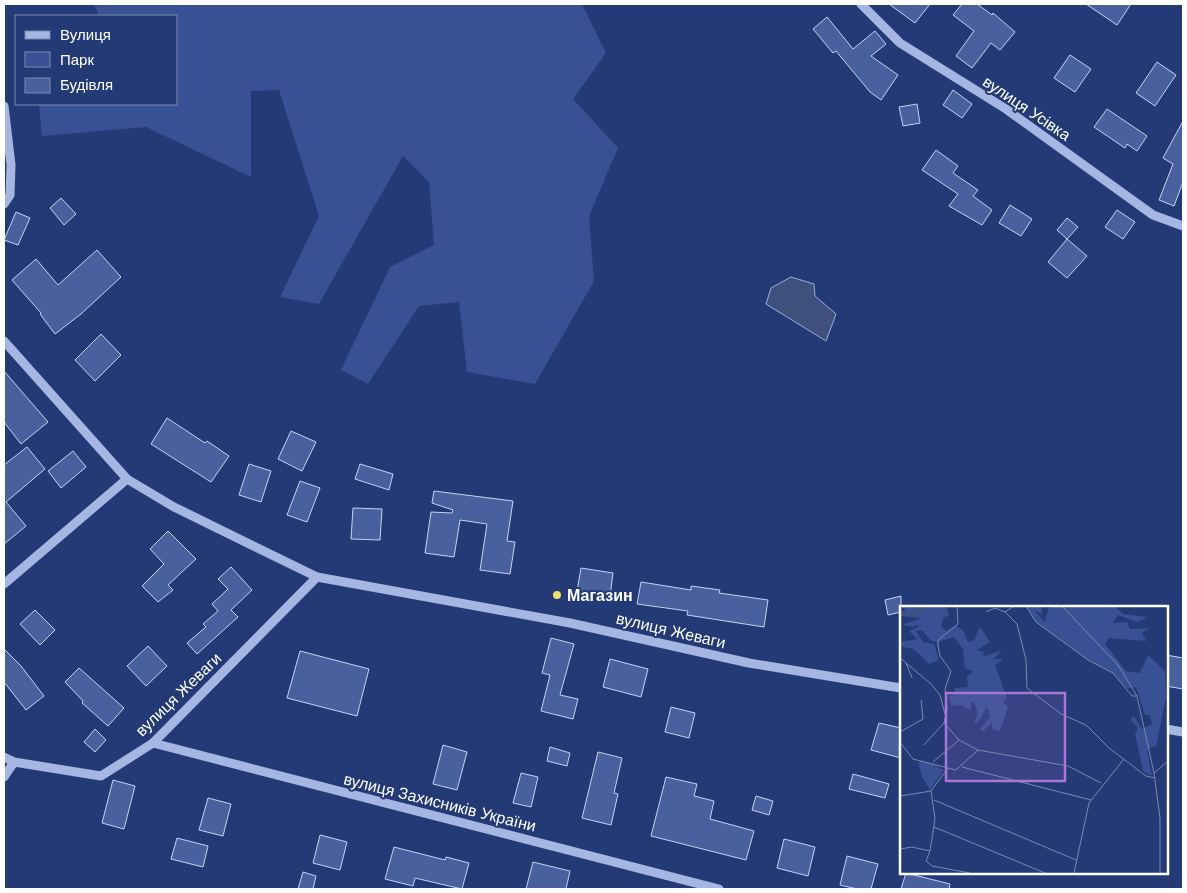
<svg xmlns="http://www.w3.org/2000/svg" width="1187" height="893" viewBox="0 0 1187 893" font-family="Arial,sans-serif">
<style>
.green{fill:#385194}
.water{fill:#40507d;stroke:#99afe3}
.building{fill:#49609e;stroke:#c7d3f2}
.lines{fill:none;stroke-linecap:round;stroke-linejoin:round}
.minor{stroke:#a5b6e3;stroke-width:9}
.poi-dot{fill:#ecde6a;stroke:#243a77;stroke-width:2}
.labels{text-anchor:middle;stroke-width:4;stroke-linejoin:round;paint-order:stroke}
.street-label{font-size:16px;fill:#fff;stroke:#243a77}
.poi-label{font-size:16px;font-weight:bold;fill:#fff;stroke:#243a77;text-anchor:start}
.inset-river{fill:none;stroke:#40507d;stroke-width:2.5}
.inset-road{fill:none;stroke:#7c89ad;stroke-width:1}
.view{fill:#a976d5;fill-opacity:0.15;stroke:#a976d5;stroke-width:2.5}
.inset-edge{fill:none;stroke:#fff;stroke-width:2.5}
</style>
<rect width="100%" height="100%" fill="#243a77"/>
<path class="green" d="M94,4H582L606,53L573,99L618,148L589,216L594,281L535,384L467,372L459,302L419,306L368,384L341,370L390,267L434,245L429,182L403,156L319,304L280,297L319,216L279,90L251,91V177L146,127L42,136L39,104H176V16H99Z"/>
<path class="water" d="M791,277L814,284L815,296L836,314L826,341L766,304L771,288Z"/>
<g class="building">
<path d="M889,4H930L915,23Z"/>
<path d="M962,4H977L992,15L993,13L1015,32L1000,50L991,43L972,68L956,56L974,31L953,15Z"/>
<path d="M1086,4H1131L1117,25Z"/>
<path d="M827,17L853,49L875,31L886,44L871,56L898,75L881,100L870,92L836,51L833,53L813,29Z"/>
<path d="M1070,55L1091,69L1075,92L1054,78Z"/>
<path d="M1157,62L1176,75L1155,106L1136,93Z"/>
<path d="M953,90L972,104L962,118L943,105Z"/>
<path d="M917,104L920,123L903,126L899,107Z"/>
<path d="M1107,109L1147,136L1137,151L1127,144L1125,148L1094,127Z"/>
<path d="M1183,121V182L1174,206L1159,200L1173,164L1163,158Z"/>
<path d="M936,150L958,166L953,173L978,190L973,196L992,210L982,225L949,206L958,194L922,170Z"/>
<path d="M61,198L76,214L64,225L50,208Z"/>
<path d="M1010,205L1032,219L1021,236L999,223Z"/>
<path d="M1117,210L1135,222L1123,239L1105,227Z"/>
<path d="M16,212L30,218L18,245L4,240Z"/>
<path d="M1067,218L1078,227L1067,239L1057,230Z"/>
<path d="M1067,239L1087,256L1067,278L1048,262Z"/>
<path d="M97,250L121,277L81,314L55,334L40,314L41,313L12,280L36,259L58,285Z"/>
<path d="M101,334L121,355L95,381L75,360Z"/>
<path d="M4,371L48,422L21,444L4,422Z"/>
<path d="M167,418L205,443L207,441L229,456L211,482L151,444Z"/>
<path d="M291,431L316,442L302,471L278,459Z"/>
<path d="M27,447L45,469L6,502L26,526L4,544V465Z"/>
<path d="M73,451L86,467L61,488L48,471Z"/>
<path d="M249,464L271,471L261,502L239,495Z"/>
<path d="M360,464L393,474L389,490L355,479Z"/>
<path d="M300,481L320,488L307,522L287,515Z"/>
<path d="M434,491L513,501L507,541L515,542L510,574L480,570L487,524L460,520L454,557L425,553L431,512L452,513L453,510L432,503Z"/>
<path d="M353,508L382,509L380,540L351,539Z"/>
<path d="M168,531L196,559L168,585L173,590L158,602L142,586L164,564L150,549Z"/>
<path d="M231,567L252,590L231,610L238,617L197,654L187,643L206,627L203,624L218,611L212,604L228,589L218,579Z"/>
<path d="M581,568L613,573L610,596L577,591Z"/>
<path d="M641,582L691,590V586L720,590L719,593L768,600L764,627L687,615L688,611L637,604Z"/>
<path d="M901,596V612L888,615L885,600Z"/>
<path d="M35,610L55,630L40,645L20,624Z"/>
<path d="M551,638L574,644L560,695L578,699L573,719L541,711L550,675L542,673Z"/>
<path d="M148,646L167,666L146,686L127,666Z"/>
<path d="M4,649L21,666L44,696L26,710L4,682Z"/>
<path d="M300,651L369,669L357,716L287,698Z"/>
<path d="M1166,655L1183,658V689L1166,686Z"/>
<path d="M610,659L648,669L641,697L603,687Z"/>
<path d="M79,668L124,708L108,726L82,703L83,701L65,682Z"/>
<path d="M671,707L695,713L689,738L665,732Z"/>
<path d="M879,723L901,728V758L871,750Z"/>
<path d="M95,729L106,740L95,752L84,742Z"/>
<path d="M443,745L467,752L457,790L433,784Z"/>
<path d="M550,747L570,753L567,766L547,761Z"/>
<path d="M598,752L622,758L614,793L618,794L611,825L582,818Z"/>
<path d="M521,773L538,777L531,807L513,803Z"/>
<path d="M853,774L889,784L885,798L849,789Z"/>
<path d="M666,777L697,784L694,796L714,801L710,819L754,831L746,860L651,836Z"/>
<path d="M113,780L135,786L124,829L102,823Z"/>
<path d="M756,796L773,801L769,815L752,810Z"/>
<path d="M208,798L231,804L223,836L199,830Z"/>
<path d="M320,835L347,842L340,870L313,863Z"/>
<path d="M177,838L208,846L203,867L171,859Z"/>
<path d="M784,839L815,847L808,876L777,868Z"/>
<path d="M394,847L445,860L446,857L469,863L462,889L415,878L413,886L385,879Z"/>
<path d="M847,856L878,864L871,889H857L840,885Z"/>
<path d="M533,862L570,871L566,889H526Z"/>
<path d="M303,872L316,876L313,889H298Z"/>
<path d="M906,873L950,884L949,889H901Z"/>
</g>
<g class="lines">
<g class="minor">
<path d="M861,4L900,43L1006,109L1153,215L1183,226"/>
<path d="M4,106L11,165L10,195L4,204"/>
<path d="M4,341L127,479"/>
<path d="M317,577L570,623L749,663L901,688"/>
<path d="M4,584L127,479L174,507L317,577L153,743L101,776L14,762L4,757"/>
<path d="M1166,729L1183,732"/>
<path d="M153,743L719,889"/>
<path d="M4,777L14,762"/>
</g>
</g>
<circle class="poi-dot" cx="557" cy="595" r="5"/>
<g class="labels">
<g class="street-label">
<text transform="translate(1027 108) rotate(34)" y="6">вулиця Усівка</text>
<text transform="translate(671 630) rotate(13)" y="6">вулиця Жеваги</text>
<text transform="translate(178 694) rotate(-44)" y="6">вулиця Жеваги</text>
<text transform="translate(440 802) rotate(14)" y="6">вулиця Захисників України</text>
</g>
<g class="poi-label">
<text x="567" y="601">Магазин</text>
</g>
</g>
<g transform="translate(900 606)">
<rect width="268" height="268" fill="#243a77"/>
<path d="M0,0H46L49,9L43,12L41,21L47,25L56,19L64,26L68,36L74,34L80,21L90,36L77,44L84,46L83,51L102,44L94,53H103L95,59L107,92L103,96L108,101L100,125L93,124L92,117L83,125L80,123L90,111L89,105L86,102L78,117L74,116L78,108L74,96H71V104L61,99L51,100L49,90L56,88L54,82L68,81L67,70L73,66L65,62L63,43L54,31L37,36L30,34L22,24L16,25L23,36L34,38L39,54L29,58L14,43L2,41L1,36L17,33L9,25L18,21L16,18L14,21L2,19L22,12L0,10V6L6,4ZM126,0H142V8L134,4L145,16L148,3L154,0H214L223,8L247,11L237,16L218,9L213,17L227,16L230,23L250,22L242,27L246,35L209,32L205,38L226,65L240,67L248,49L265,65L266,91L256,140L247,144L252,170L243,165L235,127L238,122L230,114L234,110L242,123L252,118L250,109H245L236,81L226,82L213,67L188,54L136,16ZM18,156H28L44,164L30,184L22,171Z" fill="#385194"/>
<path class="inset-river" d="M0,7H19L27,0"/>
<path class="inset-road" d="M126,0L136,16L188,54L213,67L232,90H237M162,0L218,59L237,90L254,167L260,212V267M86,6L95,2L105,6L114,0M105,6L117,18L126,54L127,82L161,108L186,119L209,142L246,170L255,172M0,52L6,57L12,72M6,57L31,78L40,89L45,108M44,117L47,103L45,83L51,65L40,50L38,39V34L58,18L57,0M0,126L23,113L21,94M0,136L13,153L56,164L78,144L59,134L33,156M24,139L44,117L59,134M78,144L168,160L201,177M62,161L191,194M254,167L268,155M31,185L48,162M0,190L31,185L35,213L30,245L12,241L0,243M34,194L176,254M34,221L145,267M30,245L26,255L32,260L70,267M174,267L189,197L224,153"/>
<path class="view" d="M46,87H165V175H46Z"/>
<rect width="268" height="268" class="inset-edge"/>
</g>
<rect width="1187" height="893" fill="none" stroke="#ffffff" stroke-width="10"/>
<rect x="15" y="15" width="162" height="90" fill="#243a77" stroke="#7c89ad"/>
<rect x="25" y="31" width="25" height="8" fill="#a5b6e3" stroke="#7c89ad"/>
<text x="60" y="40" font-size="15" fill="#ffffff">Вулиця</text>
<rect x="25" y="52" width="25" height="15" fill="#385194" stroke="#7c89ad"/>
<text x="60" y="65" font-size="15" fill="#ffffff">Парк</text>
<rect x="25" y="78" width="25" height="15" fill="#49609e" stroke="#7c89ad"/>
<text x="60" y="90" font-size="15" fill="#ffffff">Будівля</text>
</svg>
